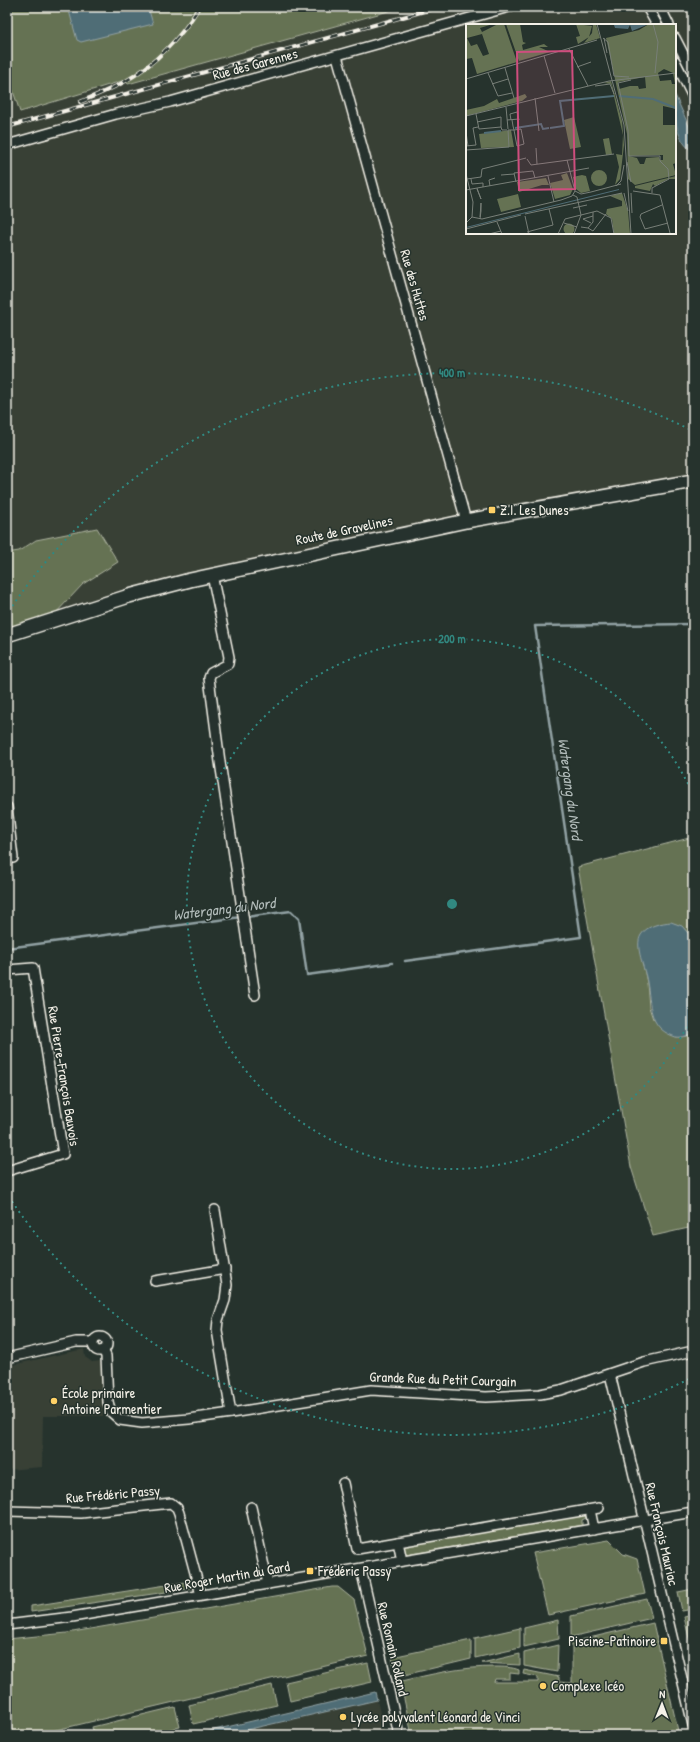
<svg xmlns="http://www.w3.org/2000/svg" width="700" height="1742" viewBox="0 0 700 1742" font-family="'Patrick Hand',sans-serif">
<style>
.built{fill:#384036;fill-rule:evenodd}
.green{fill:#657253;stroke:#acb29e}
.water{fill:#506d76;stroke:#92a2a4}
.lines{fill:none;stroke-linecap:round;stroke-linejoin:round}
.stream{stroke:#92a2a4;stroke-width:2.5}
.street-casing{stroke:#f4f1e8;stroke-width:12}
.secondary-casing{stroke:#f4f1e8;stroke-width:16}
.street{stroke:#26332d;stroke-width:9}
.secondary{stroke:#26332d;stroke-width:13}
.rail-casing{stroke:#f4f1e8;stroke-width:4}
.rail{stroke:#26332d;stroke-width:2.5;stroke-dasharray:8;stroke-linecap:butt}
.ring{fill:none;stroke:#318880;stroke-width:2;stroke-dasharray:2 4}
.poi-dot{fill:#ffd166;stroke:#26332d;stroke-width:1.5}
.labels{text-anchor:middle;stroke-width:3;stroke-linejoin:round;paint-order:stroke}
.street-label{font-size:14px;fill:#f4f1e8;stroke:#26332d}
.poi-label{font-size:14px;fill:#f4f1e8;stroke:#26332d;text-anchor:start}
.water-label{font-size:15px;font-style:italic;fill:#b2bcba;stroke:#26332d}
.inset-river{fill:none;stroke:#506d76;stroke-width:2}
.inset-road{fill:none;stroke:#787f78;stroke-width:1}
.view{fill:#ce4e7e;fill-opacity:0.15;stroke:#ce4e7e;stroke-width:2}
.inset-edge{fill:none;stroke:#f4f1e8;stroke-width:2}
.centre{fill:#318880;stroke:#26332d;stroke-width:2}
.ring-label{font-size:12px;text-anchor:middle;font-weight:bold;fill:#318880;stroke:#26332d;stroke-width:3;stroke-linejoin:round;paint-order:stroke}
</style>
<rect width="100%" height="100%" fill="#26332d"/>
<filter id="ink" filterUnits="userSpaceOnUse"><feTurbulence type="fractalNoise" baseFrequency=".025" numOctaves="2"/><feDisplacementMap in="SourceGraphic" scale="8" xChannelSelector="R" yChannelSelector="G"/><feConvolveMatrix kernelMatrix="1 2 1 2 8 2 1 2 1" color-interpolation-filters="sRGB"/></filter>
<g filter="url(#ink)">
<g class="built">
<path d="M7,7H693V478L406,526L203,570L7,626ZM467,25H675V233H467Z"/>
<path d="M84,1349L85,1357L92,1362L100,1361L103,1416H43L42,1467L7,1470V1366Z"/>
<path d="M377,1700L385,1735H224Z"/>
</g>
<g class="green">
<path d="M7,7H403L128,84L125,80L20,112L7,73Z"/>
<path d="M97,528L118,562L83,584L54,615L7,630V553L19,551L36,540Z"/>
<path d="M693,837V939C682,923 672,920 654,926L641,955L647,983L649,1007L653,1019L676,1037L687,1036L693,1032V1227L653,1236L631,1167L578,867Z"/>
<path d="M586,1515V1518L582,1520V1525L405,1555L404,1545Z"/>
<path d="M609,1540L623,1554L637,1559L645,1594L548,1615L533,1553Z"/>
<path d="M192,1581L193,1588L31,1612V1606Z"/>
<path d="M332,1587H338L354,1600L368,1656L35,1735H7V1639L67,1633Z"/>
<path d="M693,1589V1609L682,1611L678,1592Z"/>
<path d="M647,1599L652,1618L571,1637V1616Z"/>
<path d="M693,1615V1655L684,1617Z"/>
<path d="M558,1620L559,1639L524,1647V1628Z"/>
<path d="M653,1623L679,1735H412L402,1690H400L398,1682C432,1674 460,1667 495,1667C503,1667 512,1667 519,1670V1674L510,1673V1679H495L494,1682H538V1677L523,1674L524,1670L559,1677V1682L572,1683V1642Z"/>
<path d="M520,1628V1648L475,1658V1638Z"/>
<path d="M471,1640V1659L396,1677L392,1657Z"/>
<path d="M558,1645L557,1672L524,1666V1653Z"/>
<path d="M520,1654V1665L482,1663Z"/>
<path d="M368,1663L372,1682L290,1701L286,1682Z"/>
<path d="M272,1685L277,1705L193,1724L189,1705Z"/>
<path d="M175,1707L180,1727L144,1735H94L92,1727Z"/>
</g>
<g class="water">
<path d="M68,7H148L153,24L81,42L77,40Z"/>
<path d="M675,95L693,135V149L691,150C674,138 675,114 675,95Z"/>
<path d="M671,922L682,926L693,939V1032C688,1036 679,1039 673,1036C648,1027 651,1004 647,982C645,968 634,946 641,935C647,925 662,923 671,922Z"/>
<path d="M375,1692L377,1700L224,1735H193Z"/>
</g>
<g class="lines">
<g class="stream">
<path d="M246,917L291,911L299,919L307,975L392,963"/>
<path d="M7,948L241,917"/>
<path d="M405,961L581,937L535,626L693,624"/>
</g>
<g class="street-casing">
<g id="street">
<path d="M647,7L657,25"/>
<path d="M660,7L669,25"/>
<path d="M675,38L693,73"/>
<path d="M337,56L466,521"/>
<path d="M675,61L693,97"/>
<path d="M7,145L116,114L170,102L509,7"/>
<path d="M212,575L229,657L228,664L211,673L209,678L220,762L255,995"/>
<path d="M7,807L13,858"/>
<path d="M7,970L33,968L63,1154L7,1171"/>
<path d="M215,1210L227,1285L225,1300L218,1320L217,1330L231,1413"/>
<path d="M155,1281L225,1269"/>
<circle cx="100" cy="1344" r="7"/>
<path d="M103,1350L106,1356L108,1402L111,1412L120,1420L142,1423L189,1419L231,1413L371,1390L486,1397L540,1394L561,1390L644,1362L693,1351"/>
<path d="M7,1358L76,1342H93"/>
<path d="M610,1374L693,1725"/>
<path d="M343,1483L357,1549L398,1542L402,1561"/>
<path d="M251,1507L268,1584"/>
<path d="M590,1510L594,1529"/>
<path d="M7,1511L81,1513L171,1503L177,1508L179,1513L201,1595"/>
<path d="M398,1542L599,1508"/>
<path d="M361,1569L399,1735"/>
<path d="M7,1625L72,1617L693,1512"/>
</g>
</g>
<g class="secondary-casing">
<path id="secondary" d="M7,635L129,596L190,580L466,521L693,481"/>
</g>
<use href="#street" class="street"/>
<use href="#secondary" class="secondary"/>
<g class="rail-casing">
<g id="rail">
<path d="M80,102C94,96 110,90 124,82C154,65 182,37 199,7"/>
<path d="M7,127L439,7"/>
</g>
</g>
<use href="#rail" class="rail"/>
</g>
</g>
<g class="ring">
<path d="M692 1016A265 265 0 1 1 692 792"/>
<path d="M689 1379A531 531 0 0 1 9 1197M9 611A531 531 0 0 1 689 429"/>
</g>
<g class="poi-dot">
<rect x="488" y="506" width="8" height="8" rx="2"/>
<circle cx="54" cy="1401" r="4"/>
<rect x="306" y="1567" width="8" height="8" rx="2"/>
<rect x="660" y="1637" width="8" height="8" rx="2"/>
<circle cx="543" cy="1686" r="4"/>
<circle cx="343" cy="1717" r="4"/>
</g>
<g class="labels">
<g class="street-label">
<text transform="translate(255 64) rotate(-15)" y="5">Rue des Garennes</text>
<text transform="translate(415 285) rotate(74)" y="5">Rue des Huttes</text>
<text transform="translate(344 530) rotate(-12)" y="5">Route de Gravelines</text>
<text transform="translate(64 1076) rotate(81)" y="5">Rue Pierre-François Bauvois</text>
<text transform="translate(443 1379) rotate(2)" y="5">Grande Rue du Petit Courgain</text>
<text transform="translate(113 1494) rotate(-5)" y="5">Rue Frédéric Passy</text>
<text transform="translate(662 1534) rotate(77)" y="5">Rue François Mauriac</text>
<text transform="translate(227 1577) rotate(-10)" y="5">Rue Roger Martin du Gard</text>
<text transform="translate(393 1649) rotate(77)" y="5">Rue Romain Rolland</text>
</g>
<g class="poi-label">
<text x="500" y="515">Z.I. Les Dunes</text>
<text x="62" y="1398">École primaire<tspan x="62" dy="16">Antoine Parmentier</tspan></text>
<text x="318" y="1576">Frédéric Passy</text>
<text x="656" y="1646" text-anchor="end">Piscine-Patinoire</text>
<text x="551" y="1691">Complexe Icéo</text>
<text x="351" y="1722">Lycée polyvalent Léonard de Vinci</text>
</g>
<g class="water-label">
<text transform="translate(570 789) rotate(82)" y="5">Watergang du Nord</text>
<text transform="translate(224 909) rotate(-7)" y="5">Watergang du Nord</text>
</g>
</g>
<g transform="translate(466 24)">
<rect width="210" height="210" fill="#26332d"/>
<path d="M0,0H27L14,4L16,8L32,0H38L51,38L11,50L6,34L0,35ZM16,10L23,30L17,32L11,20L5,22L1,14ZM40,0H54L57,18L60,19L56,21L57,26L78,20L82,23H73L84,28L53,37ZM110,0L126,2L123,13L112,20L110,13L114,12ZM127,0H130L134,14L118,19L126,9ZM183,0H210V85L197,82V101H210V139L207,140L210,151L169,161L162,155L161,110L140,14L173,6ZM198,45L207,49L209,60H206L205,56L194,57L192,49ZM179,53L180,64L173,65L172,62H164L153,65L152,58ZM197,131V136H194L193,133L180,134L178,140H174L171,134L163,132ZM145,57L156,97L158,121L154,155L149,161L153,143L150,130L156,131L157,111L145,60L138,59ZM59,70L61,73L56,77L0,92V86L18,82L31,75L33,79ZM108,93L115,123L104,125L98,96ZM45,106L48,123L15,124L13,110ZM143,114L146,130L140,131L137,115ZM125 154a8 8 0 1 1 16 0a8 8 0 1 1-16 0ZM101,149L107,165L104,171L89,175L84,159L97,156L95,151ZM116,151L120,152L124,167L115,169L110,165L107,153ZM210,152V155H202L189,162L187,160L184,167L169,164V162ZM80,154L83,161H76L53,168L51,158ZM156,169L162,187L164,210H148L146,195L140,190L141,185L156,182V177L144,172ZM52,170L55,183L35,188L31,175ZM97.5 205a5.5 5.5 0 1 1 11 0a5.5 5.5 0 1 1-11 0Z" fill="#657253" fill-rule="evenodd"/>
<path d="M183,0L166,7L164,1L162,5L149,4L148,1ZM153,165V166L0,204V203Z" fill="#506d76"/>
<path class="inset-river" d="M153,72L187,75L210,84M49,104L75,100L77,105L83,104M84,104L98,102L94,77L148,72M18,109L35,107"/>
<path class="inset-road" d="M131,0L158,101L165,210M187,0L192,18L189,49M137,14L142,18L148,52L163,53M138,14L141,29M103,25L122,62M78,32L89,69M111,43L125,38M39,44L48,74M22,49L32,72L46,69M0,55L131,16M165,56L152,59L162,106L163,132H194V137L202,145L203,155L186,164V169M26,60L42,55M129,62L144,60L148,70M69,74L73,107M40,83L42,105M10,90L13,105L35,103L36,106H41M0,92L143,57L210,49M41,96L53,95M45,96L44,90L51,88L53,96M11,98L35,93V103M42,106H48L55,105L58,120L51,122L48,106L47,102L46,96M0,108L2,122M0,122L10,121L7,104L12,103M70,124L71,140M0,126L43,123L42,106M61,135L65,141L148,130M101,136L109,167M161,138L165,158M0,150L7,178L6,193M35,151L48,150M82,152L88,178M1,155L15,153L16,145L60,134M5,155L6,160L17,159V163M50,158L48,149L67,147L69,154M24,162L23,156L29,154M150,162L155,157L158,141M11,164L12,167L15,175L11,165M0,166L123,144M109,167L115,170L125,168L155,160M167,167L194,171L204,209M158,169L162,187M165,169L166,189M107,171L111,173L115,191L108,210M196,181L175,190L174,193L179,205L202,199M107,184L121,181M83,185L87,201M59,190L156,169M59,192L63,210M14,195L15,187V179L14,193M31,198L36,210M0,199L6,193L16,195L95,176L106,172L109,167M98,199L111,203M125,199L117,195L127,192M115,203L122,204L127,198V188M122,204L127,207L140,190M0,205L55,191M61,208L87,201M23,210L35,207M92,210L99,195L131,187L145,194L148,210"/>
<path class="view" d="M106,27L109,165L53,166L51,28Z"/>
<rect width="210" height="210" class="inset-edge"/>
</g>
<circle cx="452" cy="904" r="6" class="centre"/>
<g class="ring-label">
<text x="452" y="377">400 m</text>
<text x="452" y="643">200 m</text>
</g>
<rect width="700" height="1742" fill="none" stroke="#26332d" stroke-width="24"/>
<rect x="12" y="12" width="676" height="1718" fill="none" stroke="#f4f1e8" stroke-width="1.5" filter="url(#ink)"/>
<g transform="translate(662 1704) rotate(1)" stroke="#26332d" stroke-width="3" paint-order="stroke">
<path d="M0-3L7 15L0 10L-7 15Z" fill="#f4f1e8"/>
<text y="-6" font-size="11" font-weight="bold" text-anchor="middle" fill="#f4f1e8">N</text>
</g>
</svg>
